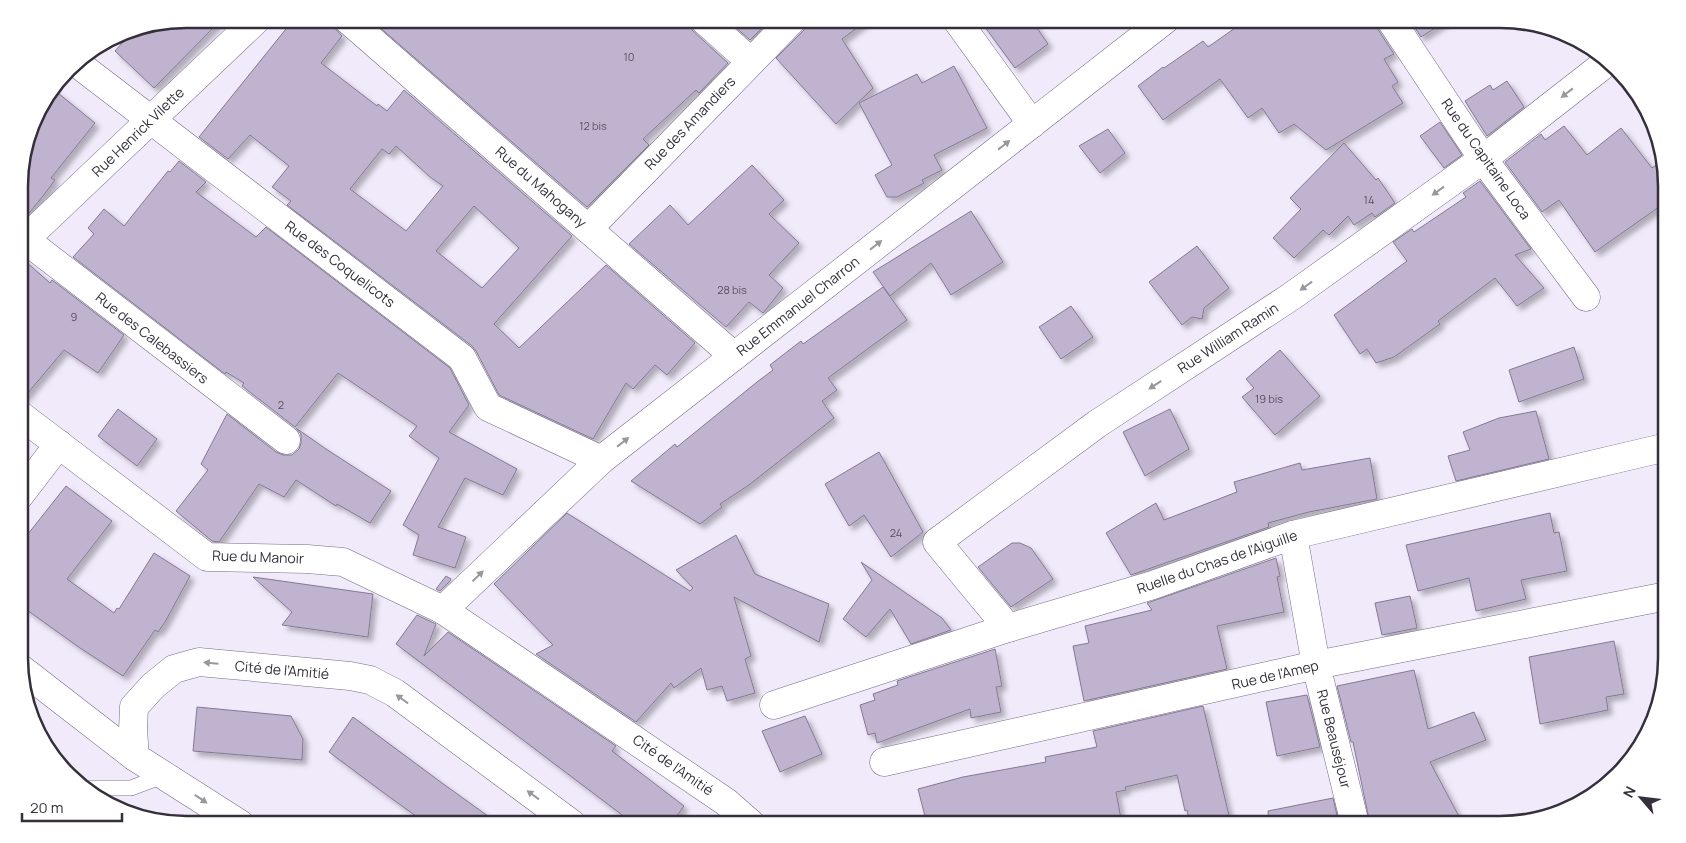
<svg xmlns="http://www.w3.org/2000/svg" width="1686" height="843" viewBox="0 0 1686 843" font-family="Manrope,sans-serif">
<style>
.building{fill:#bfb3cf;stroke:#847993;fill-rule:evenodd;filter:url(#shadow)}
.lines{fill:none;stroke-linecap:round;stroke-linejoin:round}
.lane-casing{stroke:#766b84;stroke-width:16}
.street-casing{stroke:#766b84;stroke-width:29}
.lane{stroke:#fff;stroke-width:15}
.street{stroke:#fff;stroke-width:28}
.oneway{fill:#9a979c}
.labels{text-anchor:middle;stroke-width:4.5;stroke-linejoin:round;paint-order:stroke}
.number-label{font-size:11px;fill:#57505f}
.street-label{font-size:14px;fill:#342f3a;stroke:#fff}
.rim{fill:none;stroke:#342f3a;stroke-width:2.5}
</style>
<defs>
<filter id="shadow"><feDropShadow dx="4.5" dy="4.5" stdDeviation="2.5" flood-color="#0004"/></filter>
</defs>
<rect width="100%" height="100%" fill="#f1eafb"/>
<g class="building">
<path d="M185,19H222L154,88L115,51L129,35V30Z"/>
<path d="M294,19H332V25L342,36L321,63L377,106L378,104L387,111L404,90L572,236L494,324L519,348L606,265L695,343L667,375L655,365L633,389L626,383L593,439L499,395L476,351L472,346L287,205L291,201L272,187L289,166L250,135L228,159L199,137ZM396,146L430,177L443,186L406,231L350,189L382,149L389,154ZM474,206L519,248L482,288L436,251Z"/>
<path d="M370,19H688V24L693,31L728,63L699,93L696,90L643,139L649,145L587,207Z"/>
<path d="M726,19H771L750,40Z"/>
<path d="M808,19H869L842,39L873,88L836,124L776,58L804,30L808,23Z"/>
<path d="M979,19H1031L1048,44L1015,68Z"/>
<path d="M1248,19H1375L1377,28L1394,54L1384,59L1398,82L1392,86L1403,103L1326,150L1294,124L1279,133L1262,108L1248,118L1220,79L1163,120L1138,86L1163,67L1164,68L1203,41L1208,47Z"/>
<path d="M1409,19H1449L1421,37Z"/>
<path d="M954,66L987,128L934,155L942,170L922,180L924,183L897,197H887L875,175L892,165L859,103L917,74L922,83Z"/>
<path d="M1507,81L1524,107L1487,136L1465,101L1490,85L1493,90Z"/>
<path d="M53,89L95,123L51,178L55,180L43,196L25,218L23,220H19V174L36,111Z"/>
<path d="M1440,122L1462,155L1444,168L1420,136Z"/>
<path d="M1564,126L1587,155L1621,128L1652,168L1664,159L1666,164V202L1595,252L1559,200L1542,212L1505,162L1541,134L1545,140Z"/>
<path d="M1108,129L1125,153L1100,173L1079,146Z"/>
<path d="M1344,143L1376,180L1378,178L1395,203L1375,217L1372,213L1354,225L1348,216L1329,235L1323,230L1294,258L1273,238L1301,209L1290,198Z"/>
<path d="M179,161L206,182L196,192L256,237L266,227L450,368L469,405L449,432L517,469L503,495L465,478L438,527L466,537L455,568L413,555L419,535L403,525L439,458L409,436L417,426L338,373L295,427L242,386L244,383L226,372L225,374L73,257L94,234L88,228L104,209L124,226L168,171L170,172Z"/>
<path d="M752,165L784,200L769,214L799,243L769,275L783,288L763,313L749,302L726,327L629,244L670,205L688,225Z"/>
<path d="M1480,181L1531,249L1515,255L1544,288L1517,306L1495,278L1438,321L1440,324L1394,357L1376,363L1367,349L1360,354L1334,315L1407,261L1393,242L1412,229L1414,232L1466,197L1463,193Z"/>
<path d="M971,211L1003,262L951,295L931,263L890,296L873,272Z"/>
<path d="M1197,246L1229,288L1204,308L1202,319L1192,317L1182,325L1149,282Z"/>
<path d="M19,260H24L50,283L52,280L124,335L98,373L64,350L22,400H20Z"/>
<path d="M883,287L907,320L828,378L837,390L822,401L834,418L749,485L720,504L722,507L700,524L631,481L675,444L677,447L757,382L773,370L770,365L801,341L803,344Z"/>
<path d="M1071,306L1093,337L1061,359L1039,327Z"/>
<path d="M1574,347L1584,379L1519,402L1509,370Z"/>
<path d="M1280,350L1320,396L1275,435L1242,397L1254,388L1246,379Z"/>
<path d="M118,409L157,439L137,466L98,436Z"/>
<path d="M1170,409L1189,449L1145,476L1123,432Z"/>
<path d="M1536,411L1549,459L1456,481L1448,456L1470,450L1463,432L1499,418Z"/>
<path d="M227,414L276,452L283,455H292L299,449L301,443V434L296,428L326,449L391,491L370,523L337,504L336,506L296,480L284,497L259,484L219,542L212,541L176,511L208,470L201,464Z"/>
<path d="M879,452L923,532L891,557L864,515L849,526L825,484Z"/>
<path d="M1370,458L1377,499L1309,512L1268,523L1269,527L1131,575L1106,533L1156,503L1164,520L1237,492L1234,482L1300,463L1302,470Z"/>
<path d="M66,486L112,521L67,579L114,613L117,608L119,609L154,553L190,576L165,622L158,632L155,630L123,676L80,648L20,605V544Z"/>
<path d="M567,513L690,591L693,588L676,570L736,535L755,574L829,604L819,642L734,597L751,656L745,659L755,693L727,701L722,686L707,690L701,668L674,688L671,683L636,722L536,654L553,645L494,584Z"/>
<path d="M1550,513L1554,533L1559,532L1567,571L1521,580L1526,599L1476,611L1469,578L1418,591L1406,545Z"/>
<path d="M1012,543H1020L1031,548L1053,579L1011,607L978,567Z"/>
<path d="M1276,558L1280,576L1277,577L1284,612L1217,626L1227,669L1084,701L1073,646L1089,643L1085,626L1152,610L1147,603Z"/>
<path d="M861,562L942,618L951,630L911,644L890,609L866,637L843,619L872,580Z"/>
<path d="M446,576L451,579L450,581L440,591L436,589Z"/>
<path d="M253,577L373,594L368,637L282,625L292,612Z"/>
<path d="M1410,596L1417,628L1382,635L1375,603Z"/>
<path d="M417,615L436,624L424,656L448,632L616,746L612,751L684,806L671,824H634L396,644Z"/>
<path d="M1614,641L1624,694L1606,697L1608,710L1540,724L1529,657Z"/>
<path d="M995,649L1002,686L996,687L1001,712L971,718L970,709L877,743L875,733L868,735L860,705L875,700L873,694L898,685L897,681Z"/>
<path d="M1414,670L1428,729L1474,712L1486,740L1430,762L1463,824H1370L1353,742H1351L1337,686Z"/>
<path d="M1307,695L1320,747L1277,756L1266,702Z"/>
<path d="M1203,706L1231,824H1190L1187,810L1185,811L1177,775L1125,787L1126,790L1116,792L1122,824H982L981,816L949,824H927L918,789L963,777L1046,762L1045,757L1097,747L1093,731Z"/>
<path d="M197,707L291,716L303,739L302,760L193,751Z"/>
<path d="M805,716L822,754L780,772L762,731Z"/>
<path d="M353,717L442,783L499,824H427L384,793L329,752Z"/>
<path d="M1333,798L1339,824H1269L1268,811Z"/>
</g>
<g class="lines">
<g class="lane-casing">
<path id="lane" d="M88,788H131L163,776"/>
</g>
<g class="street-casing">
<g id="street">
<path d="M347,19L734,356"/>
<path d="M703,19L750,61"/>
<path d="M956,19L1032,124"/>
<path d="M1390,19L1483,159L1586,297"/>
<path d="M74,61L462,358L488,407L601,460"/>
<path d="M588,229L793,19"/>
<path d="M19,235L286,440"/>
<path d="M19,245L257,19"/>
<path d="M20,415L207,557L307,559L343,562L443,610L726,802L751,824"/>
<path d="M20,495L59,444"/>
<path d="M1293,535L1316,665L1355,824"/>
<path d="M443,610L601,460L1166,19"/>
<path d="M1008,628L937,542L1097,424L1292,296L1483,159L1606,63"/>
<path d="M20,668L135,757"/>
<path d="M774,705L1008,628L1153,585L1293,535L1667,447"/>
<path d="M884,762L1316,665L1667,596"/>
<path d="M240,824L135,757L133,730L134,707L153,686L174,669L199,662L350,676L370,680L395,693L572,824"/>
</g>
</g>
<use href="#lane" class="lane"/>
<use href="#street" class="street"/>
</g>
<defs><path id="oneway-solid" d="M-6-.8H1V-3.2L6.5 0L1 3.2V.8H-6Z" transform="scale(1.25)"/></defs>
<g class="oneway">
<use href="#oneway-solid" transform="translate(1567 93) rotate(142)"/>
<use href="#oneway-solid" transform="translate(1004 145) rotate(-38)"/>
<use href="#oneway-solid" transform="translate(1438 191) rotate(144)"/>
<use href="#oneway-solid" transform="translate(876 245) rotate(-38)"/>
<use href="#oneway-solid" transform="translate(1306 286) rotate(144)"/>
<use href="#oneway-solid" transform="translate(1155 385) rotate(147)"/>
<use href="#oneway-solid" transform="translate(623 442) rotate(-38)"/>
<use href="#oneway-solid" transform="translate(478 576) rotate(-44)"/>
<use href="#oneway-solid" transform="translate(211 663) rotate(-175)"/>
<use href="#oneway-solid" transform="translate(402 699) rotate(-144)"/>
<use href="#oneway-solid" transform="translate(533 795) rotate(-144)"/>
<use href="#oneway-solid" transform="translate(201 799) rotate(34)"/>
</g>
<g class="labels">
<g class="number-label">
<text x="629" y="61">10</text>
<text x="593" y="130">12 bis</text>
<text x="1369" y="204">14</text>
<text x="732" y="294">28 bis</text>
<text x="74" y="321">9</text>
<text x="1269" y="403">19 bis</text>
<text x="281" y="409">2</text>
<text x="896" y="537">24</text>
</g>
<g class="street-label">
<text transform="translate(690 123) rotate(-46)" y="5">Rue des Amandiers</text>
<text transform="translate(138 132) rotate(-44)" y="5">Rue Henrick Vilette</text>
<text transform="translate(1486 159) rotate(55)" y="5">Rue du Capitaine Loca</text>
<text transform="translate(541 187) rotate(41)" y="5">Rue du Mahogany</text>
<text transform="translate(340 264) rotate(37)" y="5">Rue des Coquelicots</text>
<text transform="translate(798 306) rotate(-38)" y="5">Rue Emmanuel Charron</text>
<text transform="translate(152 338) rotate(38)" y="5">Rue des Calebassiers</text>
<text transform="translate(1228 338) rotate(-33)" y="5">Rue William Ramin</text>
<text transform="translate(258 557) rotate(2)" y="5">Rue du Manoir</text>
<text transform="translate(1217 562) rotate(-19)" y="5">Ruelle du Chas de l'Aiguille</text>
<text transform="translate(282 670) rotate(5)" y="5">Cité de l’Amitié</text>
<text transform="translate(1275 675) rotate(-13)" y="5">Rue de l'Amep</text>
<text transform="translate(1334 739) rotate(76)" y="5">Rue Beauséjour</text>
<text transform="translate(673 765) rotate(35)" y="5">Cité de l’Amitié</text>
</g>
</g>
<path d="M0 0H1686V843H0ZM186 28H1500A158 158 0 0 1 1658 186V658A158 158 0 0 1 1500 816H186A158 158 0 0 1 28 658V186A158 158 0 0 1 186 28Z" fill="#fff" fill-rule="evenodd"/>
<path class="rim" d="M186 28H1500A158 158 0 0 1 1658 186V658A158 158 0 0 1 1500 816H186A158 158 0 0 1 28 658V186A158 158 0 0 1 186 28Z"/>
<g transform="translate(1641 798) rotate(298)" stroke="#ffffff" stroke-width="4" paint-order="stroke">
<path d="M0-4L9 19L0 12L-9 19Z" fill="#342f3a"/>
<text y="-8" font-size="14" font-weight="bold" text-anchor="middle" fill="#342f3a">N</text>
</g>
<path d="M22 813v8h100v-8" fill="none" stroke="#342f3a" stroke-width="2.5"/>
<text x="30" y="813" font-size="15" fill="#342f3a" stroke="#ffffff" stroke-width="4" paint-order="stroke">20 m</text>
</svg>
